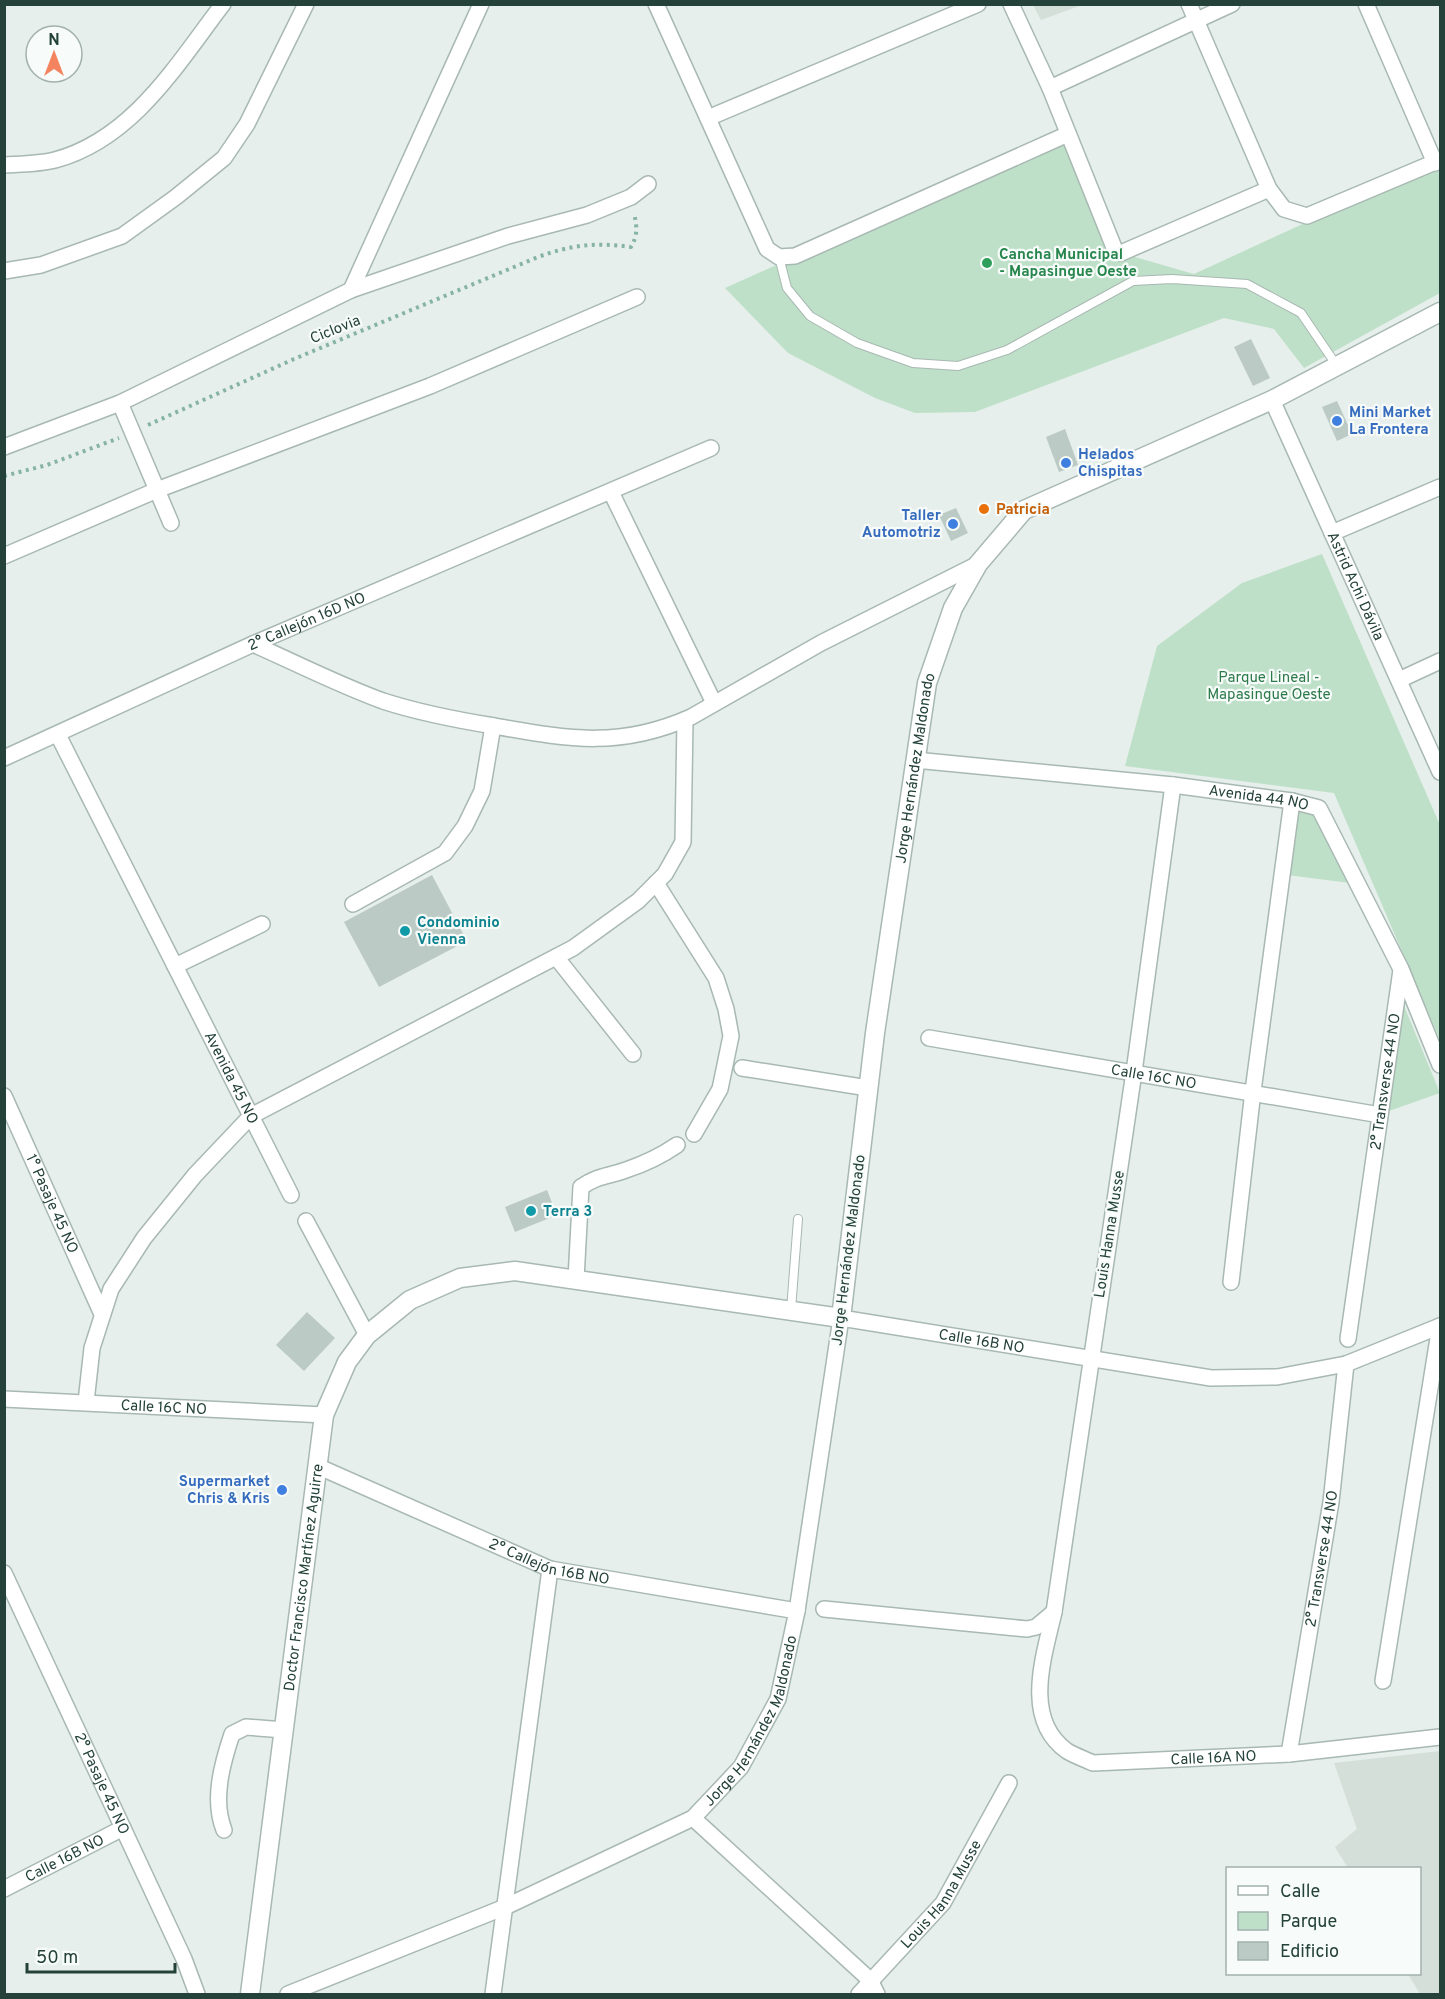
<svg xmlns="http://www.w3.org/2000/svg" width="1445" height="1999" viewBox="0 0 1445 1999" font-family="Overpass,sans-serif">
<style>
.built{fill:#d4dfda}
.green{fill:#bfe0c8}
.building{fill:#bbcac4}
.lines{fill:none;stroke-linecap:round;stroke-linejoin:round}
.service-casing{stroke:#a8b8b2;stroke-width:10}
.minor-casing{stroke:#a8b8b2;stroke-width:18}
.tertiary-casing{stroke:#a8b8b2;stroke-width:21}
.path{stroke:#86b3a5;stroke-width:4;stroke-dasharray:3 4.5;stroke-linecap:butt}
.service{stroke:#fff;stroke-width:8}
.minor{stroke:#fff;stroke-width:15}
.tertiary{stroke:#fff;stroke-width:18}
.leisure-dot{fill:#2e9e5b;stroke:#f7fbf9;stroke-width:2}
.shop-dot{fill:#3f7fe0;stroke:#f7fbf9;stroke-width:2}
.food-dot{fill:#e8710a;stroke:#f7fbf9;stroke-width:2}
.culture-dot{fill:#0f9aa8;stroke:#f7fbf9;stroke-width:2}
.labels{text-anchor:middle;stroke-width:4.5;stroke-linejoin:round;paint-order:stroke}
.leisure-label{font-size:15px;font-weight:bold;fill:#27864d;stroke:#f7fbf9;text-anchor:start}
.street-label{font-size:15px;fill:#24423a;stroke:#f7fbf9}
.shop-label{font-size:15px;font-weight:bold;fill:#366cbe;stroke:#f7fbf9;text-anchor:start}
.food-label{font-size:15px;font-weight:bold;fill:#c56008;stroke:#f7fbf9;text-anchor:start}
.park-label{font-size:15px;fill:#2d7a4b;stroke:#f7fbf9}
.culture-label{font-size:15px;font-weight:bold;fill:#0d838f;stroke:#f7fbf9;text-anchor:start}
</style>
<rect width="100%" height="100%" fill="#e6efeb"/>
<g class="built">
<path d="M1033,5H1082L1041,20Z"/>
<path d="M1440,1751V1994H1420L1408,1974H1420V1868H1348L1335,1847L1357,1829L1334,1763Z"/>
</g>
<g class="green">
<path d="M1068,134L1121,253L1194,274L1435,163L1440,175V293L1304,368L1274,329L1224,318L975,412L915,413L875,398L788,353L725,288Z"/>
<path d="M1322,554L1440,825V1040L1334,793L1125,766L1157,646L1242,583Z"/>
<path d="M1297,810L1315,812L1350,883L1287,875Z"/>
<path d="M1402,1001L1440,1093L1389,1111Z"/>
</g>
<g class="building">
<path d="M1251,339L1270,378L1253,386L1234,347Z"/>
<path d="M1337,401L1352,434L1337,441L1322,407Z"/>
<path d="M1065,429L1078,465L1059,472L1046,437Z"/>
<path d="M956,508L968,533L951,541L939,515Z"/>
<path d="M432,875L467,941L379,987L344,922Z"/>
<path d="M547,1190L557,1215L515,1232L505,1207Z"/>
<path d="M307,1312L335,1338L304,1371L276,1345Z"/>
</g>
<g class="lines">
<g class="service-casing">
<g id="service">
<path d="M779,257L787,288L810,316L857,343L913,363L958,366L1007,350L1133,281L1172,279L1247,284L1301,313L1337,366"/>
<path d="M791,1310L798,1219"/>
</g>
</g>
<g class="minor-casing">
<g id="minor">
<path d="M656,4L767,249L779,257L795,256L1068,134"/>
<path d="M1011,4L1050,88"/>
<path d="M1189,4L1269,189L1284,209L1307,216L1440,160"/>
<path d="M1232,4L1050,88L1115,250L1121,253L1269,189"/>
<path d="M1366,4L1435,163"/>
<path d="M708,118L978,4"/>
<path d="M4,165C21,164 39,164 55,160C133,139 177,64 223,4"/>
<path d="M4,271L41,265L122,236L176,197L224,158L247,124L306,4"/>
<path d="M351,290L481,4"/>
<path id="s1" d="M1272,400L1440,772"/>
<path d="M120,403L171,523"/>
<path d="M4,447L120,403L351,290L508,236L587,215L631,197L648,184"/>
<path d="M611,492L714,703"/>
<path d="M1332,533L1440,487"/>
<path d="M4,556L157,490L430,386L637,297"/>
<path d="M253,644C296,663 339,685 383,701C420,713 457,720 494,726C568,739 619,749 691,717L821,643L978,564"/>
<path d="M1399,680L1440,661"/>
<path id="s2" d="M58,735L291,1195"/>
<path id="s3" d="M4,758L253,644L711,448"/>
<path id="s4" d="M915,760L1173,785L1292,801L1319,808L1401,969L1440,1065"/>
<path id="s5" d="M1173,785L1134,1072L1054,1612C1044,1656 1022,1719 1067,1751C1075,1756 1085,1759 1093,1763L1289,1754L1440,1737"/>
<path d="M656,883L716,978L726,1009L731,1036L720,1089L694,1134"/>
<path d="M353,904L445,853L465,826L482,791L493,726"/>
<path d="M556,957L633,1054"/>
<path d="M175,966L262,924"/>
<path id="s6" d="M929,1038L1380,1115"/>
<path d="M742,1068L868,1088"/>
<path id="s7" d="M4,1096L101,1312"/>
<path d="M306,1221L367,1335"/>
<path d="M576,1279L581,1187C599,1175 607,1177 626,1170C644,1164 661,1156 677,1145"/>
<path d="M1231,1282L1253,1091L1292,801"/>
<path id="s8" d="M1348,1339L1401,970"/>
<path id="s9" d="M4,1399L324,1415"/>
<path d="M86,1402L92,1348L111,1289L144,1238L195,1175L251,1116L573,948L638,901L665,874L683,842L685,720"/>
<path id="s10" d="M317,1466L550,1569L797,1611"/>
<path id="s11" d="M4,1573L184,1959L197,1994"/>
<path d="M824,1609L1027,1629L1036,1627L1054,1612"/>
<path d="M1383,1681L1440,1326"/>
<path id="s12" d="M1289,1754L1331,1502L1346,1364"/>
<path d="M693,1818L870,1980L877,1994"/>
<path d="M224,1830C212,1800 222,1764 232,1734L246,1727L284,1730"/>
<path id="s13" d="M4,1889L123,1828"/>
<path id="s14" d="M288,1994L505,1907L693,1818L741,1767L778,1699L797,1611L841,1318L1211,1378L1277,1377L1346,1364L1440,1326"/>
<path d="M493,1994L550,1569"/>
<path id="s15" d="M859,1994L943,1903L1009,1783"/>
</g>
</g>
<g class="tertiary-casing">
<g id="tertiary">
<path id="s16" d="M250,1994L324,1415L347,1362L367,1335L410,1300L460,1278L515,1271L841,1318L875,1033L927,683L953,608L978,564L1024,510L1272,400L1440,312"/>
</g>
</g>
<g class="path">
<path d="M148,425L294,359L538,257C570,245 597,242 631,247C638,235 637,226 634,213"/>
<path d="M4,476L47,465L119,438"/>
</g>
<use href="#service" class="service"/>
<use href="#minor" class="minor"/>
<use href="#tertiary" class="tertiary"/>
</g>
<circle class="leisure-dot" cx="987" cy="263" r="6"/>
<g class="shop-dot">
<circle cx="1337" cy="421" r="6"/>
<circle cx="1066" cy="463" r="6"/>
<circle cx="953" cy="524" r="6"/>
<circle cx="282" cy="1490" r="6"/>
</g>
<circle class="food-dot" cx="984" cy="509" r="6"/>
<g class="culture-dot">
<circle cx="405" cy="931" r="6"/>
<circle cx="531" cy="1211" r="6"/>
</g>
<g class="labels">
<g class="leisure-label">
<text x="999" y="259">Cancha Municipal<tspan x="999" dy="17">- Mapasingue Oeste</tspan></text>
</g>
<g class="street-label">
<text transform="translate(335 329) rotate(-22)" y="5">Ciclovia</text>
<text dy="5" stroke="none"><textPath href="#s1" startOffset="204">Astrid Achi Dávila</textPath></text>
<text dy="5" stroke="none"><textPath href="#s3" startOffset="332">2° Callejón 16D NO</textPath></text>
<text dy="5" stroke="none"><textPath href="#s16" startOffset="1725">Jorge Hernández Maldonado</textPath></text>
<text dy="5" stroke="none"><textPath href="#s4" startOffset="346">Avenida 44 NO</textPath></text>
<text dy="5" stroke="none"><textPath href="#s6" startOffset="228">Calle 16C NO</textPath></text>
<text dy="5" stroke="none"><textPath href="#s2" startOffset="384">Avenida 45 NO</textPath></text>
<text dy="5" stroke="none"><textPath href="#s8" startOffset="260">2° Transverse 44 NO</textPath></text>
<text dy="5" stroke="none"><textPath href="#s7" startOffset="118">1° Pasaje 45 NO</textPath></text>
<text transform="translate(1109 1234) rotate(-81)" y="5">Louis Hanna Musse</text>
<text transform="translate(848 1250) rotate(-83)" y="5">Jorge Hernández Maldonado</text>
<text dy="5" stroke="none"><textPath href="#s14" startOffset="1118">Calle 16B NO</textPath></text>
<text dy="5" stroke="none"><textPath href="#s9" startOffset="160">Calle 16C NO</textPath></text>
<text dy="5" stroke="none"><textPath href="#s12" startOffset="198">2° Transverse 44 NO</textPath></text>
<text dy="5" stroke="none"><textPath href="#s10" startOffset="252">2° Callejón 16B NO</textPath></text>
<text dy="5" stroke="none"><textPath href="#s16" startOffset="420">Doctor Francisco Martínez Aguirre</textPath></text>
<text dy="5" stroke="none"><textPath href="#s14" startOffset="558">Jorge Hernández Maldonado</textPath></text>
<text dy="5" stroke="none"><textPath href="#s5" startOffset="1134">Calle 16A NO</textPath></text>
<text dy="5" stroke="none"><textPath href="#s11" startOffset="232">2° Pasaje 45 NO</textPath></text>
<text dy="5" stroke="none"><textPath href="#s13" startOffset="68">Calle 16B NO</textPath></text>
<text dy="5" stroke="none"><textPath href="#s15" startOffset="130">Louis Hanna Musse</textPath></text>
</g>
<g class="shop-label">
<text x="1349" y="417">Mini Market<tspan x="1349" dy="17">La Frontera</tspan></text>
<text x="1078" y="459">Helados<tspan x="1078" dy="17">Chispitas</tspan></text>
<text x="941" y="520" text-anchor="end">Taller<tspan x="941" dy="17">Automotriz</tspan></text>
<text x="270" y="1486" text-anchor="end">Supermarket<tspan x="270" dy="17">Chris &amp; Kris</tspan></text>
</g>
<g class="food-label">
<text x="996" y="514">Patricia</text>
</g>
<g class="park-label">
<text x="1269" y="682">Parque Lineal -<tspan x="1269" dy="17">Mapasingue Oeste</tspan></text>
</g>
<g class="culture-label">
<text x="417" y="927">Condominio<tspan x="417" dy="17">Vienna</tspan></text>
<text x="543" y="1216">Terra 3</text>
</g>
</g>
<rect width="1445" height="1999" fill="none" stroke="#24423a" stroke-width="12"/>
<rect x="1226" y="1867" width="195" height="108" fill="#f7fbf9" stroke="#a3b1ad" stroke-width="1.5"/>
<rect x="1238" y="1886" width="30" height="9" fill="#ffffff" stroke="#a3b1ad" stroke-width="1.5"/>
<text x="1280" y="1897" font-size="18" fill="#24423a">Calle</text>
<rect x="1238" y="1912" width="30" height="18" fill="#bfe0c8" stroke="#a3b1ad" stroke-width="1.5"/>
<text x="1280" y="1927" font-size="18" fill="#24423a">Parque</text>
<rect x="1238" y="1942" width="30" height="18" fill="#bbcac4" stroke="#a3b1ad" stroke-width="1.5"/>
<text x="1280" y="1957" font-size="18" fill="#24423a">Edificio</text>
<g transform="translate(54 54)"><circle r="28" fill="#f7fbf9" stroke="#a3b1ad" stroke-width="1.5"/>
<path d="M0-4.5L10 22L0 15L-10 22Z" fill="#f4845f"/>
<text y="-9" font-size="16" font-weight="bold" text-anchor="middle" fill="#24423a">N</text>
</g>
<path d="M27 1963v9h148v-9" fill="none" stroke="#24423a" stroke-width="3"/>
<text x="36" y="1963" font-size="18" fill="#24423a" stroke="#f7fbf9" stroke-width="4.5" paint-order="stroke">50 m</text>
</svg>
